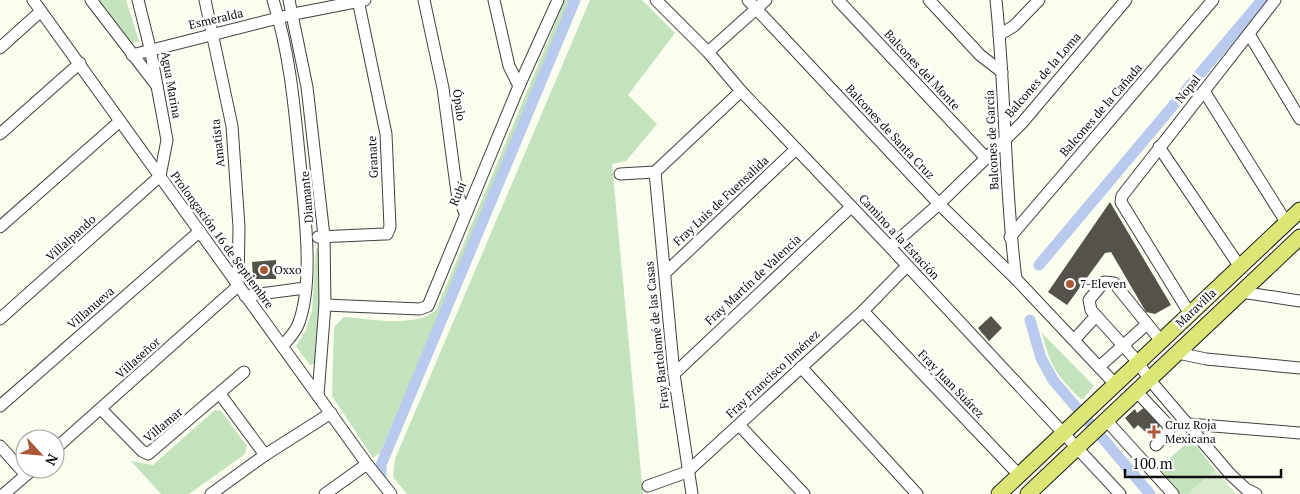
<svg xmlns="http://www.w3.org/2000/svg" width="1300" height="494" viewBox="0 0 1300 494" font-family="'PT Serif',serif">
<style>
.green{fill:#c4e3bd}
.pitch{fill:#d7ebce}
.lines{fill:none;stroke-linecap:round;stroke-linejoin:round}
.canal{stroke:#bac9ee;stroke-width:11}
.building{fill:#54524b}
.minor-casing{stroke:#404040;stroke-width:13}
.major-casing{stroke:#1e1e1e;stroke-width:17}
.minor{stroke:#fff;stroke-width:11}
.major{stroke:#dce676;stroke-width:15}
.poi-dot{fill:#ab5837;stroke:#fff;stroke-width:2}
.labels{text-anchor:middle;stroke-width:5;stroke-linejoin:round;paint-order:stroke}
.street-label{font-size:12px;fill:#0d0d0d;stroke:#fff}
.poi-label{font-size:12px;fill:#0d0d0d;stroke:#fff;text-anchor:start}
</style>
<rect width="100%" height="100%" fill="#fbfdef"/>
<g class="green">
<path d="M97,0H126L139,41L129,45Z"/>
<path d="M565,0H571L380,453L373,458L332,396L334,327L344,317C369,319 417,328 436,310Z"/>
<path d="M590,0H642L675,33L628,95L657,124L626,161L612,164L643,494H407L393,477L395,459Z"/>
<path d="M316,248L323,250L317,362L310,365L296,346L306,330L312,311Z"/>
<path d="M1042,333L1094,386L1082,400C1058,378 1049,364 1042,333Z"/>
<path d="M215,410L221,411L247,446L245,454L189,494H161L131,461L153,465Z"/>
<path d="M1191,439L1215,470L1188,494H1180L1157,470Z"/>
</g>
<path class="pitch" d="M1215,470L1236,494H1188Z"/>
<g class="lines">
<g class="canal">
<path d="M1039,265L1262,0"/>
<path d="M1030,320L1041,358L1053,380L1150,494"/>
<path d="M381,475V465L575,0"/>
</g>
</g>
<g class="building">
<path d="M1110,202L1171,305L1155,314L1146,312L1111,252L1105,253L1067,305L1048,292Z"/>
<path d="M276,260V279H253L252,262Z"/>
<path d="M991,316L1002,328L989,341L978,328Z"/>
<path d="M1145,407L1160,426L1150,436L1138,425L1134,429L1125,418L1135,409L1137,413Z"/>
</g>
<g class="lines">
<g class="minor-casing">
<g id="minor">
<path d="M33,0L367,464L391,494"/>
<path d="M91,0L157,86"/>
<path d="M273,0C291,56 295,115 301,173C305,216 314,285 298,325C294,334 288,340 282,346"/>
<path d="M289,0L307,87L324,236L325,305L318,395"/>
<path d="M424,0L443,88L457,193L465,213"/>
<path d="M494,0L509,66L519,86"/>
<path d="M656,0L708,52L741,91L890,247L1120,494"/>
<path d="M748,0L939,204L1016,279L1115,384"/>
<path d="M838,0L986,158"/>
<path d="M929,0L980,55L1002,72"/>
<path d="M996,0C1006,93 1004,187 1016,279"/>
<path d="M1249,34L1300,119"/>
<path d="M999,35L1014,26L1039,0"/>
<path d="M0,48L41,11"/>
<path d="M708,52L766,0"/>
<path d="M132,55L294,14L365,0"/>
<path d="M1204,91L1286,222"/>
<path d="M0,134L80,63"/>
<path d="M1159,147L1240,267"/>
<path d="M655,172L674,374L692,494"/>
<path d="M620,174L655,172L741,91"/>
<path d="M0,227L120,121"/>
<path d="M318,237L384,234H387L390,227L386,134L358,0"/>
<path d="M1010,237L1213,0"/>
<path d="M890,247L939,204L1022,123L1126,0"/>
<path d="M665,273L796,149"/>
<path d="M1241,292L1300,301"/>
<path d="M245,296L305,288"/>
<path d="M325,305L420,309L428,306L519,86L558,0"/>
<path d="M863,311L1019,475"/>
<path d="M1190,314L1121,202L1122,196L1275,0"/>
<path d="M0,319L160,176L167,140L150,48L138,0"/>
<path d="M1074,340L1096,316"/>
<path d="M1161,341L1114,283L1104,282L1089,300L1091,310L1138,362L1149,379L1230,474L1246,489L1256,494"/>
<path d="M1178,353L1206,359L1300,368"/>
<path d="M801,367L917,494"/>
<path d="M1099,367L1147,324"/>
<path d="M674,374L851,207"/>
<path d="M1136,391L1168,425L1169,431L1156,445"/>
<path d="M220,394L265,455"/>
<path d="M0,406L200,231"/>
<path d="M101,409L142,451L148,454L244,372"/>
<path d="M1106,420L1173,494"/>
<path d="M1189,424L1300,433"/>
<path d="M739,425L804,494"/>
<path d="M0,446L26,475"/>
<path d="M55,449L238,286L239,227L232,126L205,0"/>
<path d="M648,486L687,472L863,311L907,266"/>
<path d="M4,494L33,469"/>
<path d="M211,494L265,455L331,413"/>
<path d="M325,494L367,464"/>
</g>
</g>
<g class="major-casing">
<g id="major">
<path d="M999,494L1300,210"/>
<path d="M1028,494L1300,237"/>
</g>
</g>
<use href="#minor" class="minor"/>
<use href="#major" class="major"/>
</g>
<g class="poi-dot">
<circle cx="264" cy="270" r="5"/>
<circle cx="1070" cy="284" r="5"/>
<path d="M1151.5 424.5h5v5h5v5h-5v5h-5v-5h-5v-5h5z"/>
</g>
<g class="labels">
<g class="street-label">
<text transform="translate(216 19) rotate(-13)" y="4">Esmeralda</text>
<text transform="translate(922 70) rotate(47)" y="4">Balcones del Monte</text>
<text transform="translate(1043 75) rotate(-49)" y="4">Balcones de la Loma</text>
<text transform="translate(171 85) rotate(80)" y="4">Agua Marina</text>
<text transform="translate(1188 89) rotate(-51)" y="4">Nopal</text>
<text transform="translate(459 105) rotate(82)" y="4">Ópalo</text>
<text transform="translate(1101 110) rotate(-49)" y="4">Balcones de la Cañada</text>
<text transform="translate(890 132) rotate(47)" y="4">Balcones de Santa Cruz</text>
<text transform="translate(992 140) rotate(-93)" y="4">Balcones de García</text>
<text transform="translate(218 143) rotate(-96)" y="4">Amatista</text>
<text transform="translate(373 157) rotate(-93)" y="4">Granate</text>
<text transform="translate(458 194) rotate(-67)" y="4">Rubí</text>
<text transform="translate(307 197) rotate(-95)" y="4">Diamante</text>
<text transform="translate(721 201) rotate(-43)" y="4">Fray Luis de Fuensalida</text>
<text transform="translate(899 237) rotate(47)" y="4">Camino a la Estación</text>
<text transform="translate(71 238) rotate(-42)" y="4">Villalpando</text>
<text transform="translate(222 240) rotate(54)" y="4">Prolongación 16 de Septiembre</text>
<text transform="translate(753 280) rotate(-43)" y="4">Fray Martín de Valencia</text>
<text transform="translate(91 308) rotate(-41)" y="4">Villanueva</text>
<text transform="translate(1196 308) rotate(-43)" y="4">Maravilla</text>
<text transform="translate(657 335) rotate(-96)" y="4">Fray Bartolomé de las Casas</text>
<text transform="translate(138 358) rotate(-42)" y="4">Villaseñor</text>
<text transform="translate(773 374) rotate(-43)" y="4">Fray Francisco Jiménez</text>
<text transform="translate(951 384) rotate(46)" y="4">Fray Juan Suárez</text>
<text transform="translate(163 425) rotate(-40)" y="4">Villamar</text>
</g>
<g class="poi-label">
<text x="274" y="274">Oxxo</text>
<text x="1080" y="288">7-Eleven</text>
<text x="1165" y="429">Cruz Roja<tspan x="1165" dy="14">Mexicana</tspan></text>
</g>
</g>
<g transform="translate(40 454) rotate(116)"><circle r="24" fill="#ffffff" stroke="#9e9e9e"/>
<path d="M0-4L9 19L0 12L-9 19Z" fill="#ab5837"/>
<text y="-8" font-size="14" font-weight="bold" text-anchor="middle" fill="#0d0d0d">N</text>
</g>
<path d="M1125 469v8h156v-8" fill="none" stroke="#0d0d0d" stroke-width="2.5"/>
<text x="1132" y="469" font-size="15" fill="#0d0d0d" stroke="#ffffff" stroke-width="4" paint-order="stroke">100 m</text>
</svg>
